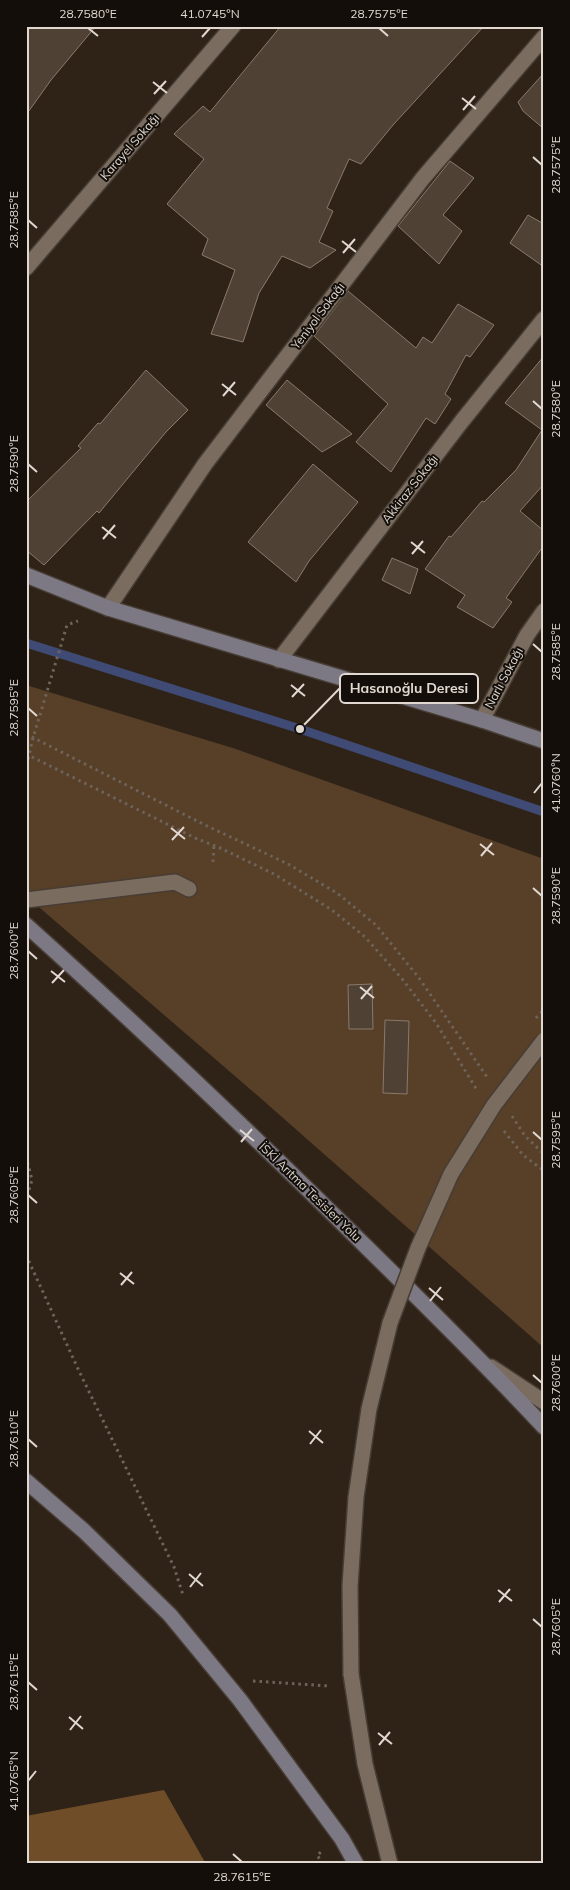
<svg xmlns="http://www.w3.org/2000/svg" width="570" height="1890" viewBox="0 0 570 1890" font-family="Mulish,sans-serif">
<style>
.green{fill:#573f28}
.forest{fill:#704d29}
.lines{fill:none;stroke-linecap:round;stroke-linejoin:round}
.stream{stroke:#3f4b74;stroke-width:9}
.building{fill:#4f4235;stroke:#897a6c}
.lane-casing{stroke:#473d34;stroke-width:18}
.street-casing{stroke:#473d34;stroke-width:18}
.secondary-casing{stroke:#473d34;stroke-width:18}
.path{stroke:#6e6359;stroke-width:3;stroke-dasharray:2.5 4;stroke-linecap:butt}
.lane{stroke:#7a6c5f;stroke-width:15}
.street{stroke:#7a6c5f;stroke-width:15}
.secondary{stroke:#7c7884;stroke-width:15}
.lane-bridge-casing{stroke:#473d34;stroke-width:18;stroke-linecap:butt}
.path-bridge{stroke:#6e6359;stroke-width:3;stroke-dasharray:2.5 4;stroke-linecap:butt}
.lane-bridge{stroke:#7a6c5f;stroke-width:15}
.ticks{fill:none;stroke:#e0d8d1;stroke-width:2}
.labels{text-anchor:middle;stroke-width:4;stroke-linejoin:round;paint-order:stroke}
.street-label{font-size:12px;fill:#e0d8d1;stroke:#130e09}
.leader{fill:none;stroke:#e0d8d1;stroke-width:2}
.callout-dot{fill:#e0d8d1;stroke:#130e09;stroke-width:2}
.callout{fill:#130e09;stroke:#e0d8d1;stroke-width:2}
.callout-label{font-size:14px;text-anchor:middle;font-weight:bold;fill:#e0d8d1}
.neatline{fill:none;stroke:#e0d8d1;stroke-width:2}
.ticks-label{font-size:12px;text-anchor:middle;fill:#e0d8d1}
</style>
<rect width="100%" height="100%" fill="#2f2318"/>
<path class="green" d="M26,685L236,749L544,859V1348L257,1095L26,896Z"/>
<path class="forest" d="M164,1790L206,1864H26V1816Z"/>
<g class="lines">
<path class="stream" d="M26,643L300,729L544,812"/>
</g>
<g class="building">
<path d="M26,26H96L51,80L26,115Z"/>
<path d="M281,26H484L393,125L361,164L349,159L327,208L333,211L319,242L336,250L310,268L282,256L259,293L243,342L211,334L235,270L202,255L208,239L167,204L204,159L174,134L203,106L210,112Z"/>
<path d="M544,73V129L523,111L518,102Z"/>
<path d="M450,161L474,178L443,215L462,231L439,264L398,226Z"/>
<path d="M528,215L544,224V267L510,243Z"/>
<path d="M348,291L416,348L423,337L432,343L458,304L494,325L470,357L466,355L445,394L451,399L435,424L426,418L391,472L356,442L388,404L314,336Z"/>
<path d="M544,356V484L520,511L544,531V545L506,598L512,602L493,628L457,607L465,595L425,569L449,536L451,537L482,501L484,502L516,470L542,430L505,403Z"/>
<path d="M146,370L188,410L166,432L99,513L97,511L44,565L26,550V502L81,448L78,446L98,423L100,424Z"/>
<path d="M287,380L352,434L322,452L266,405Z"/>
<path d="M313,464L358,502L309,561L296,582L248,542Z"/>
<path d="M392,558L418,569L410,594L382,580Z"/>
<path d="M372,984L373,1029H349L348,985Z"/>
<path d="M385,1020L409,1021L407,1094L383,1093Z"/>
</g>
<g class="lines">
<g class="lane-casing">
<g id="lane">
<path d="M26,900L175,882L189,889"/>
<path d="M491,1367L544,1402"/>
<path d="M351,1674L365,1764L390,1864"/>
</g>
</g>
<g class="street-casing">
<g id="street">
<path d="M26,268L233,26"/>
<path d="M108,608L205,464L423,178L544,37"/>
<path d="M279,660L462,421L544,319"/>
<path d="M482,720L527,635L544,611"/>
</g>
</g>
<g class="secondary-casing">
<g id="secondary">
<path d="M26,575L108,608L482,720L544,741"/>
<path d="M26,925C133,1021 237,1120 339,1220C408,1288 478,1356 544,1427"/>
<path d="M26,1481L84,1531L170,1615L240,1700L342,1839L356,1864"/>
</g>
</g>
<g class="path">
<path d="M26,734L203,824L288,864L337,893L376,925L419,978L487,1077"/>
<path d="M26,754L195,838L218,847L274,874L332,910L365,937L403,980L436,1023L477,1090"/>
<path d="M26,785L27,764L33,738L67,625L78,621"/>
<path d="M213,862L214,846"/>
<path d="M512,1116L525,1136L544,1154"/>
<path d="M504,1131L523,1155L544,1171"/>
<path d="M26,1156L32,1180L26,1200"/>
<path d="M26,1255L79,1371L174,1567L183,1595"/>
<path d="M253,1681L329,1686"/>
<path d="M323,1864L317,1855L324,1850"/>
</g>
<use href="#lane" class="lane"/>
<use href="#street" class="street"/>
<use href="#secondary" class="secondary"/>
<g class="lane-bridge-casing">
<path id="lane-bridge" d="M351,1674L350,1586L356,1497L369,1409L390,1323L418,1248L451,1174L494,1105L544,1040"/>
</g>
<path class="path-bridge" d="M536,1018L544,1009"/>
<use href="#lane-bridge" class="lane-bridge"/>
</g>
<path class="ticks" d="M88,28L98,36M379,28L388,36M202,37L210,28M153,82L167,93M154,94L166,81M462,98L476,109M463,110L475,96M533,157L542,165M28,220L37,228M342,241L356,252M343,253L355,239M222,384L236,395M223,396L235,382M533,401L542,409M28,464L37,472M102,527L116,538M103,539L115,525M411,542L425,553M412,554L423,541M533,644L542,652M291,685L305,696M292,697L304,684M28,708L37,716M534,793L542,783M171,828L185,839M172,840L184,827M480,844L494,855M481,856L492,843M533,888L542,896M28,951L37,959M51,971L65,982M52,983L64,970M360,987L374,998M361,999L372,986M240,1130L254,1141M533,1132L542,1140M241,1142L252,1129M28,1195L37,1203M120,1273L134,1284M121,1285L132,1272M429,1288L443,1300M430,1301L441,1287M533,1375L542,1383M309,1431L323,1443M28,1439L37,1447M310,1444L321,1430M189,1574L203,1586M190,1587L201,1573M498,1590L512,1601M499,1602L510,1589M533,1619L542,1627M28,1682L37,1690M69,1717L83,1729M70,1730L81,1716M378,1733L392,1744M379,1745L390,1732M28,1781L36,1771M233,1854L242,1862"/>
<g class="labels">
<g class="street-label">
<text transform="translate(130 147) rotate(-49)" y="4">Karayel Sokağı</text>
<text transform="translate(318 316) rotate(-53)" y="4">Yeniyol Sokağı</text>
<text transform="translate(410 489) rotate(-52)" y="4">Akkiraz Sokağı</text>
<text transform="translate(504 678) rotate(-62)" y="4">Narlı Sokağı</text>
<text transform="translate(310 1192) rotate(44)" y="4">İSKİ Arıtma Tesisleri Yolu</text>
</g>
</g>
<path class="leader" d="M300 729L340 688"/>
<circle class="callout-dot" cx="300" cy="729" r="5"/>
<rect class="callout" x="340" y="674" width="138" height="29" rx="5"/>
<g class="callout-label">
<text x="409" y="693">Hasanoğlu Deresi</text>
</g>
<rect width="570" height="1890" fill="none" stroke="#130e09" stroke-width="55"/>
<rect x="28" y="28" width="514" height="1834" class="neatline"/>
<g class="ticks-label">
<text x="88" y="18">28.7580°E</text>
<text x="210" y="18">41.0745°N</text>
<text x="379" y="18">28.7575°E</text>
<text transform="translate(556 165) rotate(-90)" y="4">28.7575°E</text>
<text transform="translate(14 220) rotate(-90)" y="4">28.7585°E</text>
<text transform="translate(556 409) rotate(-90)" y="4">28.7580°E</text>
<text transform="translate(14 464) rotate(-90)" y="4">28.7590°E</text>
<text transform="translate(556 652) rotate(-90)" y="4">28.7585°E</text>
<text transform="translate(14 708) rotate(-90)" y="4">28.7595°E</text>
<text transform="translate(556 783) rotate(-90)" y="4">41.0760°N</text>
<text transform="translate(556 896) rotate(-90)" y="4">28.7590°E</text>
<text transform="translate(14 951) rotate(-90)" y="4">28.7600°E</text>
<text transform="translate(556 1140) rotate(-90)" y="4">28.7595°E</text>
<text transform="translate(14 1195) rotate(-90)" y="4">28.7605°E</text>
<text transform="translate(556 1383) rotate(-90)" y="4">28.7600°E</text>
<text transform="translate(14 1439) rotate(-90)" y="4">28.7610°E</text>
<text transform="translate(556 1627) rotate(-90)" y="4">28.7605°E</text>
<text transform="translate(14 1682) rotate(-90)" y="4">28.7615°E</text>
<text transform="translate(14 1781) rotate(-90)" y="4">41.0765°N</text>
<text x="242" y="1881">28.7615°E</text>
</g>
</svg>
